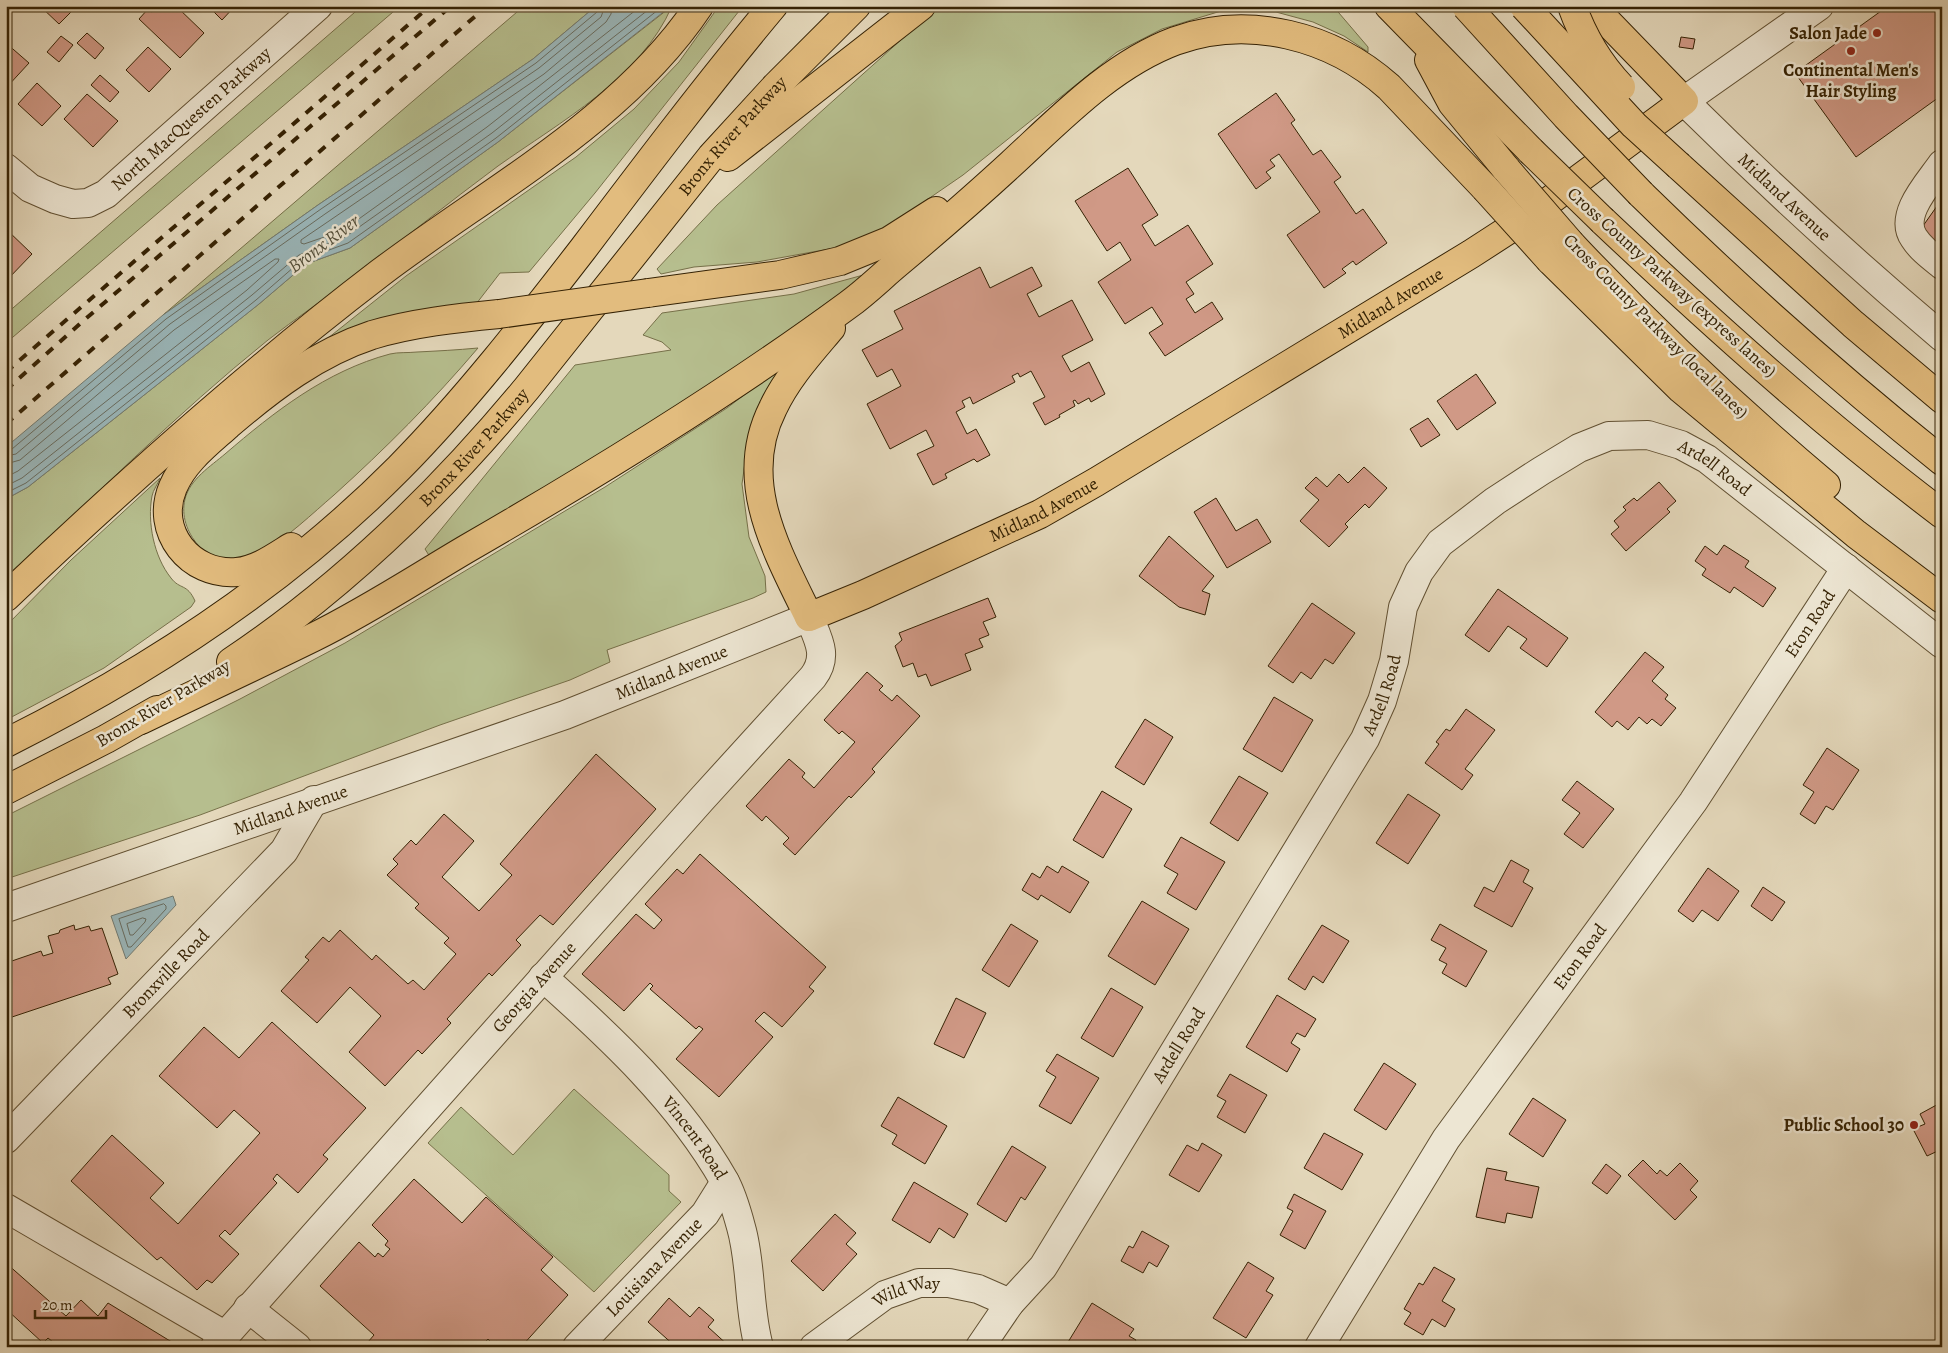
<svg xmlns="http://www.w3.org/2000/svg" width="1948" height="1353" viewBox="0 0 1948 1353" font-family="Alegreya,serif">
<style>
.green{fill:#b6be8e;stroke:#767049}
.water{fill:#9ab7bb;stroke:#727b72}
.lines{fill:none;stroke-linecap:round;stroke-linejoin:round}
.shore{stroke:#686c60;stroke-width:1}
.building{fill:#d09986;stroke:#352204}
.minor-casing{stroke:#615032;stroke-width:30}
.major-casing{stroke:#352204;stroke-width:30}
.highway-casing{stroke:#352204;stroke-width:30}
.minor{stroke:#ede6d3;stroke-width:28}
.major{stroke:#e2bc7e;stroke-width:28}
.highway{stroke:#e2bc7e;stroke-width:28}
.rail{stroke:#352204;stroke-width:4;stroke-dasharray:9 9;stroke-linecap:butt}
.highway-bridge-casing{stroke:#352204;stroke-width:30;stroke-linecap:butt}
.highway-bridge{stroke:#e2bc7e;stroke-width:28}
.poi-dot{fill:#8f2418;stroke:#ede6d3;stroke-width:2}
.labels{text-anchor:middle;stroke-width:5;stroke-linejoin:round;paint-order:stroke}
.poi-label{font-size:18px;font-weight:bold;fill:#352204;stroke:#ede6d3;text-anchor:end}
.street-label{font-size:18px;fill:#352204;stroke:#ede6d3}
.water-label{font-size:19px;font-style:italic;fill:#534f3b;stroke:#ede6d3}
</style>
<rect width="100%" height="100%" fill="#e4d8bb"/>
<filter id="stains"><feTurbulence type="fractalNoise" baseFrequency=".004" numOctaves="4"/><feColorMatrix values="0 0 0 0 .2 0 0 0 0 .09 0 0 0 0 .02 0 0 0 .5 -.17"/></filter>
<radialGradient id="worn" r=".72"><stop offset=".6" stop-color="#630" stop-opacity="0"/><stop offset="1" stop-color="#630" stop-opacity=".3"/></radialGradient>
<g class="green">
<path d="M362,6H400L6,343V314Z"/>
<path d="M524,6H596L533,59L318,205L163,315Z"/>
<path d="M672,6C641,78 560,122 498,166C448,203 400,242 350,280C323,300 295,319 268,340C176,414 92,499 6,579V499L28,487L259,304L306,264L350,248L498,142Z"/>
<path d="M719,6H743L595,193L529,272L500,273L473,308L318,346L406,276L576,157L634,109L679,62Z"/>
<path d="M942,6H1333L1368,47V52L1344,36L1313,22L1276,12L1221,11L1162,29L1117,52L963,175L886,228L840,247L757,262L694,267L661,274L657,269L717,205L912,30Z"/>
<path d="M867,274L757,353L659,419L430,557L425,549L575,365L671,350L662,342L643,335L662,313L794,294Z"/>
<path d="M478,348C433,401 385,449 334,495C313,513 286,539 262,552C242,562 213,562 198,545C187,532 181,516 185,499C190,479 211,466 225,454C274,412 326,371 390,354C398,352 408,353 417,352C437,351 457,350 478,348Z"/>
<path d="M783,365L749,434L742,484L749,537L765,576L766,592L753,598L607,650L610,662L570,680L440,725L200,815L6,879V816L240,699L345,643L605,487L727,408Z"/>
<path d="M160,478C158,484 153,490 152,496C147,522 154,557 171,578C180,590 187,583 195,601L191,607L104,668L6,720V626L71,560Z"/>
<path d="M574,1089L669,1175V1191L681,1202L594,1292L428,1143L461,1107L513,1155Z"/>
</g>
<g class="water">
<path d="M596,6H671L498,142L350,248L306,264L259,304L28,487L6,499V447L163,315L318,205L533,59Z"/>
<path d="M173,896L176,905L126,959L111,916Z"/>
</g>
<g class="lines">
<g class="shore">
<path d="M612,6L611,14L606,22L544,74L329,221L301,240V243L304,244L342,231L487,127L641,6"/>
<path d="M6,450L12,449L166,319L321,209L536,63L597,12L599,6"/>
<path d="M6,456L16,454L170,324L325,214L539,68L601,17L605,6"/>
<path d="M6,464L20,460L174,330L275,259H279L278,262L247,290L18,471L6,477"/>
<path d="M6,486L22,478L252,295L299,255L345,237L492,133L653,6"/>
<path d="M6,493L26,483L256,300L302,260L348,243L496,138L663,6"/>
<path d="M164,904L166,906V909L131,947H128L119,919Z"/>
<path d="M143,918L146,919L145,922L133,935H130L127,924Z"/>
</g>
</g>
<g class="building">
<path d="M40,6H77L59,24Z"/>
<path d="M158,6H176L204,33L180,58L139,19L148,9L152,12Z"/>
<path d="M208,6H235L222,20Z"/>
<path d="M1888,6H1942V95L1856,157L1795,73Z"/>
<path d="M87,33L104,48L95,59L77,43Z"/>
<path d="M61,36L73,45L59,62L47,52Z"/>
<path d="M1681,37L1695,39L1693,49L1679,47Z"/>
<path d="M6,43L29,63L6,88Z"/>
<path d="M148,47L171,69L149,92L126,70Z"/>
<path d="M100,75L119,92L110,102L91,85Z"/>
<path d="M37,83L61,106L42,126L18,104Z"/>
<path d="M1276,93L1295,120L1291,123L1313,155L1321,150L1341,177L1334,182L1356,214L1363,209L1387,243L1356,265L1353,261L1342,269L1346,273L1324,288L1287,235L1320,212L1279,154L1270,160L1275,166L1266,172L1271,178L1256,189L1218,134Z"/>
<path d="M87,94L118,121L93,147L64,119Z"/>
<path d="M1128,168L1158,215L1142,225L1155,246L1188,225L1213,264L1186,282L1194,294L1186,299L1195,313L1212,302L1223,319L1165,356L1149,333L1163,324L1152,307L1125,324L1098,282L1131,260L1120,242L1107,251L1075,201Z"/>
<path d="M1942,199V249L1918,233Z"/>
<path d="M6,229L32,254L6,281Z"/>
<path d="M980,267L990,288L1032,267L1042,286L1027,294L1039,317L1072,300L1093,340L1062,356L1071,372L1089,362L1105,394L1091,402L1089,398L1078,404L1075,400L1073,401L1075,406L1059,415L1060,417L1045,425L1033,403L1045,397L1031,371L1020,377L1018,373L1012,376L1015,382L973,404L970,397L962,401L965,407L956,412L967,434L976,429L990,455L977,462L974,459L945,474L947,478L933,485L917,454L934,446L926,430L890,449L867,404L901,386L892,369L877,377L862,350L903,329L894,311Z"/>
<path d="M1476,374L1496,403L1457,430L1437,401Z"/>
<path d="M1428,418L1440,435L1421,447L1410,429Z"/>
<path d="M1364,467L1387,488L1369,508L1365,504L1345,524L1348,527L1329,547L1300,521L1319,500L1305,488L1316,477L1327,487L1339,474L1348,483Z"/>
<path d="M1659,482L1676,501L1667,509L1670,512L1626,551L1611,534L1619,527L1614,521L1626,510L1623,507L1634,498L1637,501Z"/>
<path d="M1216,498L1236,531L1257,519L1271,542L1227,568L1194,512Z"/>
<path d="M1169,536L1214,576L1202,591L1210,594L1205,615L1179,607L1139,576Z"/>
<path d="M1724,545L1749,561L1745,567L1776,588L1763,607L1734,587L1730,593L1702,575L1706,569L1695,561L1705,546L1717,555Z"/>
<path d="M1498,589L1568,638L1547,667L1520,648L1527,639L1508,626L1489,652L1465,635Z"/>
<path d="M988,598L996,617L983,622L989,635L979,639L983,647L965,654L971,670L931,686L926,674L918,677L913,663L903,667L895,646L902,640L899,633Z"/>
<path d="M1312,603L1355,633L1333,664L1325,659L1311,679L1301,672L1293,683L1268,666Z"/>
<path d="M1645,652L1664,667L1652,681L1668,695L1665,699L1676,708L1661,726L1652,719L1647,724L1639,717L1628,730L1617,721L1612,727L1595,712Z"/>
<path d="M867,672L883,686L879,690L892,701L897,695L920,716L872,769L875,772L851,798L849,796L795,855L783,844L789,838L766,816L762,821L746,806L789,759L805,773L802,777L814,788L855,742L842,731L839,734L824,720Z"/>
<path d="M1274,697L1313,720L1282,772L1243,749Z"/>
<path d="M1466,709L1495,730L1465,769L1473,775L1462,790L1425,763L1439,744L1436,742L1446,729L1450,731Z"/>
<path d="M1145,719L1173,737L1144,785L1115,767Z"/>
<path d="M1827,748L1859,770L1833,810L1826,806L1815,824L1800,814L1814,792L1803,785Z"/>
<path d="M596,754L656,809L553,925L540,915L516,940L521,945L492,976L489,973L447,1019L451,1023L422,1054L418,1050L385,1086L349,1052L381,1016L350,987L317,1023L281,991L309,960L305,957L323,937L329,942L340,930L372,960L376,955L408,984L413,980L424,990L456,954L444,943L449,938L415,908L419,904L387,875L398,864L393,859L411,840L416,845L444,814L474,841L442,877L479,911L512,875L500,864Z"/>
<path d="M1239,776L1268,793L1238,841L1210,823Z"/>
<path d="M1577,781L1614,809L1583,848L1564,834L1580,813L1562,800Z"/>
<path d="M1102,791L1132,809L1103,858L1073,840Z"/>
<path d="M1408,794L1440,815L1408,864L1376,843Z"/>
<path d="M1181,837L1225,862L1196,910L1167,893L1178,874L1164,866Z"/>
<path d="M700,854L826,967L809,987L814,991L782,1027L764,1012L755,1021L773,1037L719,1097L676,1059L703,1029L699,1026L696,1029L650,989L653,986L650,983L624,1011L582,974L636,914L654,929L662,920L645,904L677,869L683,874Z"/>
<path d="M1511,860L1529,870L1523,882L1533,888L1512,927L1474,906L1484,887L1494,892Z"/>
<path d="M1047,866L1058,873L1062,866L1089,882L1070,913L1041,895L1038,900L1022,890L1032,873L1040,878Z"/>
<path d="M1708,868L1739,891L1718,921L1702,910L1693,922L1678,911Z"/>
<path d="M1763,887L1785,902L1772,921L1751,906Z"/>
<path d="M1142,901L1189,929L1155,985L1108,956Z"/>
<path d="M1011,924L1038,941L1009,987L982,970Z"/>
<path d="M1440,924L1487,951L1466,987L1442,973L1447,964L1439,960L1446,948L1431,940Z"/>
<path d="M74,925L75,930L89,926L91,931L102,928L118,974L108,978L111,984L6,1019V963L41,951L43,956L53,953L48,936L59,933L60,930Z"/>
<path d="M1322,925L1349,941L1323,983L1313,976L1305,990L1288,979Z"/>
<path d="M1111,988L1143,1007L1113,1057L1081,1038Z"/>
<path d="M1277,995L1316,1019L1305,1037L1297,1033L1291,1043L1300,1049L1287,1072L1246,1047Z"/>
<path d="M956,998L986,1013L964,1058L934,1044Z"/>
<path d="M272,1022L366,1108L323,1155L328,1159L298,1193L277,1174L273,1179L277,1183L230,1235L225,1230L219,1236L239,1254L212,1283L207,1280L197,1290L161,1257L157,1260L71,1181L112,1135L164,1183L150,1198L178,1224L260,1133L234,1110L217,1128L159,1076L204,1027L239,1058Z"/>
<path d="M1057,1054L1099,1078L1071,1124L1039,1106L1056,1077L1046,1071Z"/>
<path d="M1384,1063L1416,1084L1386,1130L1354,1110Z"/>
<path d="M1230,1074L1267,1095L1245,1133L1217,1117L1226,1101L1217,1096Z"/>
<path d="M898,1097L947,1126L925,1164L892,1144L897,1135L881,1126Z"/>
<path d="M1533,1098L1566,1120L1543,1157L1509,1134Z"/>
<path d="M1942,1102V1149L1927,1156L1913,1129L1925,1124L1920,1114Z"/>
<path d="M1324,1133L1363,1154L1342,1190L1304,1168Z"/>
<path d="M1202,1143L1222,1155L1199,1192L1169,1175L1187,1145L1198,1151Z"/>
<path d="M1012,1146L1046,1167L1025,1200L1021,1197L1006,1222L977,1204Z"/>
<path d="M1643,1160L1657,1174L1660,1170L1667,1176L1680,1163L1698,1181L1690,1190L1697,1197L1675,1220L1628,1175Z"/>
<path d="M1606,1164L1621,1176L1607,1194L1592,1183Z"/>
<path d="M1487,1168L1507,1172L1505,1180L1539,1187L1532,1218L1507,1213L1505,1223L1476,1217Z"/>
<path d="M414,1179L462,1223L486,1197L553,1257L541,1270L568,1295L521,1347H503L496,1341L493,1344L488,1339L481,1346L482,1347H373L368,1342L374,1335L320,1286L359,1242L375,1257L378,1253L383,1257L390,1249L385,1245L388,1241L372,1225Z"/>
<path d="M914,1182L968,1214L954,1238L939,1228L930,1243L892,1220Z"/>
<path d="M1294,1194L1326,1211L1305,1249L1280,1235L1293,1211L1287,1208Z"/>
<path d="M835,1214L856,1233L846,1244L857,1254L823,1291L791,1261Z"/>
<path d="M1142,1231L1169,1246L1157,1267L1149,1262L1143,1273L1121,1261L1129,1246L1133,1248Z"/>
<path d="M1248,1262L1274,1278L1266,1291L1273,1295L1246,1338L1213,1318Z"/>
<path d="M6,1263L66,1316L81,1300L98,1316L108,1303L175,1344L172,1347H59L48,1338L43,1343L6,1309Z"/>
<path d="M1434,1267L1455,1279L1442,1301L1455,1309L1445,1327L1432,1319L1423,1335L1404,1324L1411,1313L1404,1309L1419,1283L1423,1285Z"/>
<path d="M669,1298L690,1317L699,1307L714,1320L708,1327L730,1347H676L648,1322Z"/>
<path d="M1092,1303L1134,1329L1129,1336L1136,1340L1132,1347H1065Z"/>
</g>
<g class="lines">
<g class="minor-casing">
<g id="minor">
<path id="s1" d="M1819,6L1684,101C1767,183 1853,262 1942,337"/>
<path d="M1942,164C1929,183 1898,215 1914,238C1921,249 1932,257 1942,265"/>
<path id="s2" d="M6,168L30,188L55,199L73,204L88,203L106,194L318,6"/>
<path id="s3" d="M6,908L565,715L809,617C818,639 829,656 813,677L701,800L215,1347"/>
<path id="s4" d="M543,977C610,1037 679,1101 724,1180C732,1194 737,1212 741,1227C752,1265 748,1308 759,1347"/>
<path id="s5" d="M6,1139L284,851L314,800"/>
<path d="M6,1208L226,1336"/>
<path d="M248,1308L297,1347"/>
<path id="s6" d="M577,1347L705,1214L725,1182"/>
<path id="s7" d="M814,1347L885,1295L919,1283H949L978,1289L1010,1303"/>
<path id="s8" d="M980,1347L1010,1303L1043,1267L1365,739L1382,701L1394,661L1403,607L1419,572L1440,543L1495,501L1541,471L1579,448L1609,436L1648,435L1681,445L1707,459L1942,644"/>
<path id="s9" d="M1319,1347L1446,1139L1693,802L1846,568"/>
</g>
</g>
<g class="major-casing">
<g id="major">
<path id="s10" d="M809,617L863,595L1040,514L1096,482L1471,254L1525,219L1684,101L1592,6"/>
</g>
</g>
<g class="highway-casing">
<g id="highway">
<path d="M1389,6L1531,151"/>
<path d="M1429,60L1452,103L1507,170"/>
<path d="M728,157L921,6"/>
<path d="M1679,166L1853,324L1942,399"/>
<path d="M1641,194C1737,288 1837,377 1942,461"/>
<path d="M1603,221C1711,323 1823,424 1942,514"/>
<path d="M1571,244C1651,329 1737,410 1826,485"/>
<path d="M1550,260L1681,389L1856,534L1942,599"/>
<path d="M648,293L780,275L840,261L889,241L936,211"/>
<path d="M291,547C275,557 257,570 237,572C190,576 154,531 173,487C184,461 208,443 228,425C271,388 317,353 372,335C412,323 457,318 499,314"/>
<path d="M6,597C126,483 249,373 380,273C488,191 623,120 699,6"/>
<path d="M809,617C777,551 736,481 773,408C787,378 810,353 831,328"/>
<path id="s11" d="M231,662C343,587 441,492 527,388L711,157L776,86L856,6"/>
<path d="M141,720C199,692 257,665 314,637C367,611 417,578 468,548C598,473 727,394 848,305C866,292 882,276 899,262C937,230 974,198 1011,164C1060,119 1111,65 1175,41C1249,14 1332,36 1389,87L1485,188"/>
<path d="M6,743C150,671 285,583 399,468C466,400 525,324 583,249C645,167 707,85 773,6"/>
<path d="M6,790L106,739L157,710"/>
</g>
</g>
<use href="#minor" class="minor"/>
<use href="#major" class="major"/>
<use href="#highway" class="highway"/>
<g class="rail">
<path d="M6,372L430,6"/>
<path d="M6,390L83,321L451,6"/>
<path d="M6,424L487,6"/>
</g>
<g class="highway-bridge-casing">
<g id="highway-bridge">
<path d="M1466,6L1566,116L1641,194"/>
<path d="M1524,6L1634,125L1679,166"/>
<path d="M1572,6C1583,37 1599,64 1621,87"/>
<path d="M1531,151L1603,221"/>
<path d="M1507,170L1571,244"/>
<path d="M1485,188L1550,260"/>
<path d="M499,314L648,293"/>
</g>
</g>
<use href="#highway-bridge" class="highway-bridge"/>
</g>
<g class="poi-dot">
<circle cx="1877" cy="33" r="5"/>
<circle cx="1851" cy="51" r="5"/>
<circle cx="1914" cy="1125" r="5"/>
</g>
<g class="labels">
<g class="poi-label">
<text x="1867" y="39">Salon Jade</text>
<text x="1851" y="76" text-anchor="middle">Continental Men's<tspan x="1851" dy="21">Hair Styling</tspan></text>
<text x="1904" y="1131">Public School 30</text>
</g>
<g class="street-label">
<text dy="6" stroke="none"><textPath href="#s2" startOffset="226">North MacQuesten Parkway</textPath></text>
<text dy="6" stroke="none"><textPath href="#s11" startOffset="730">Bronx River Parkway</textPath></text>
<text dy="6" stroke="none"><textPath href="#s1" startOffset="304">Midland Avenue</textPath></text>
<text transform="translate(1672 282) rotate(42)" y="6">Cross County Parkway (express lanes)</text>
<text dy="6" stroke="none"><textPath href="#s10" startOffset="662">Midland Avenue</textPath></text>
<text transform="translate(1656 326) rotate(45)" y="6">Cross County Parkway (local lanes)</text>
<text dy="6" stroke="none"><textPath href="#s11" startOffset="325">Bronx River Parkway</textPath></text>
<text dy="6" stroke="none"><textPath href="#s8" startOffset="1248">Ardell Road</textPath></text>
<text dy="6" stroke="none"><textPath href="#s10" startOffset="258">Midland Avenue</textPath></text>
<text dy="6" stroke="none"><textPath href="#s9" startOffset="875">Eton Road</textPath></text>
<text dy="6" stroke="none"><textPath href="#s3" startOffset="706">Midland Avenue</textPath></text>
<text dy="6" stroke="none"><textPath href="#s8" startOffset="768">Ardell Road</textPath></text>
<text transform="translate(163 703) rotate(-31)" y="6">Bronx River Parkway</text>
<text dy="6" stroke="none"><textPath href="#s3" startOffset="301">Midland Avenue</textPath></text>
<text dy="6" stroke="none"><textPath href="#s9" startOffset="470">Eton Road</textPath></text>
<text dy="6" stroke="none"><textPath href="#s5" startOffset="230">Bronxville Road</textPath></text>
<text transform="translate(534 987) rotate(-48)" y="6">Georgia Avenue</text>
<text dy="6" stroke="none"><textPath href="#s8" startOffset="362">Ardell Road</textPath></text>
<text dy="6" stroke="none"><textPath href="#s4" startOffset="222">Vincent Road</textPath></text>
<text dy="6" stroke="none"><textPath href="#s6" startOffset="111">Louisiana Avenue</textPath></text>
<text dy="6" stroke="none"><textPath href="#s7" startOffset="110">Wild Way</textPath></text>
</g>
<g class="water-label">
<text transform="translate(323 243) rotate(-37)" y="7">Bronx River</text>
</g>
</g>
<rect width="1948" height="1353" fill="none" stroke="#e4d8bb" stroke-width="25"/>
<rect x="8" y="8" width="1933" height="1338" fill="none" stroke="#352204" stroke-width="2.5"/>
<rect x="12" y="12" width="1923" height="1328" fill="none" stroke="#352204"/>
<path d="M35 1310v8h71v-8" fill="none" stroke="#352204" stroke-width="2.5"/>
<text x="42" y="1310" font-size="15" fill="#352204" stroke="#ede6d3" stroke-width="4" paint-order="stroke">20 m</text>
<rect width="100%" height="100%" filter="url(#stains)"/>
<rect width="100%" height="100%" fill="url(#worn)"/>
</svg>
